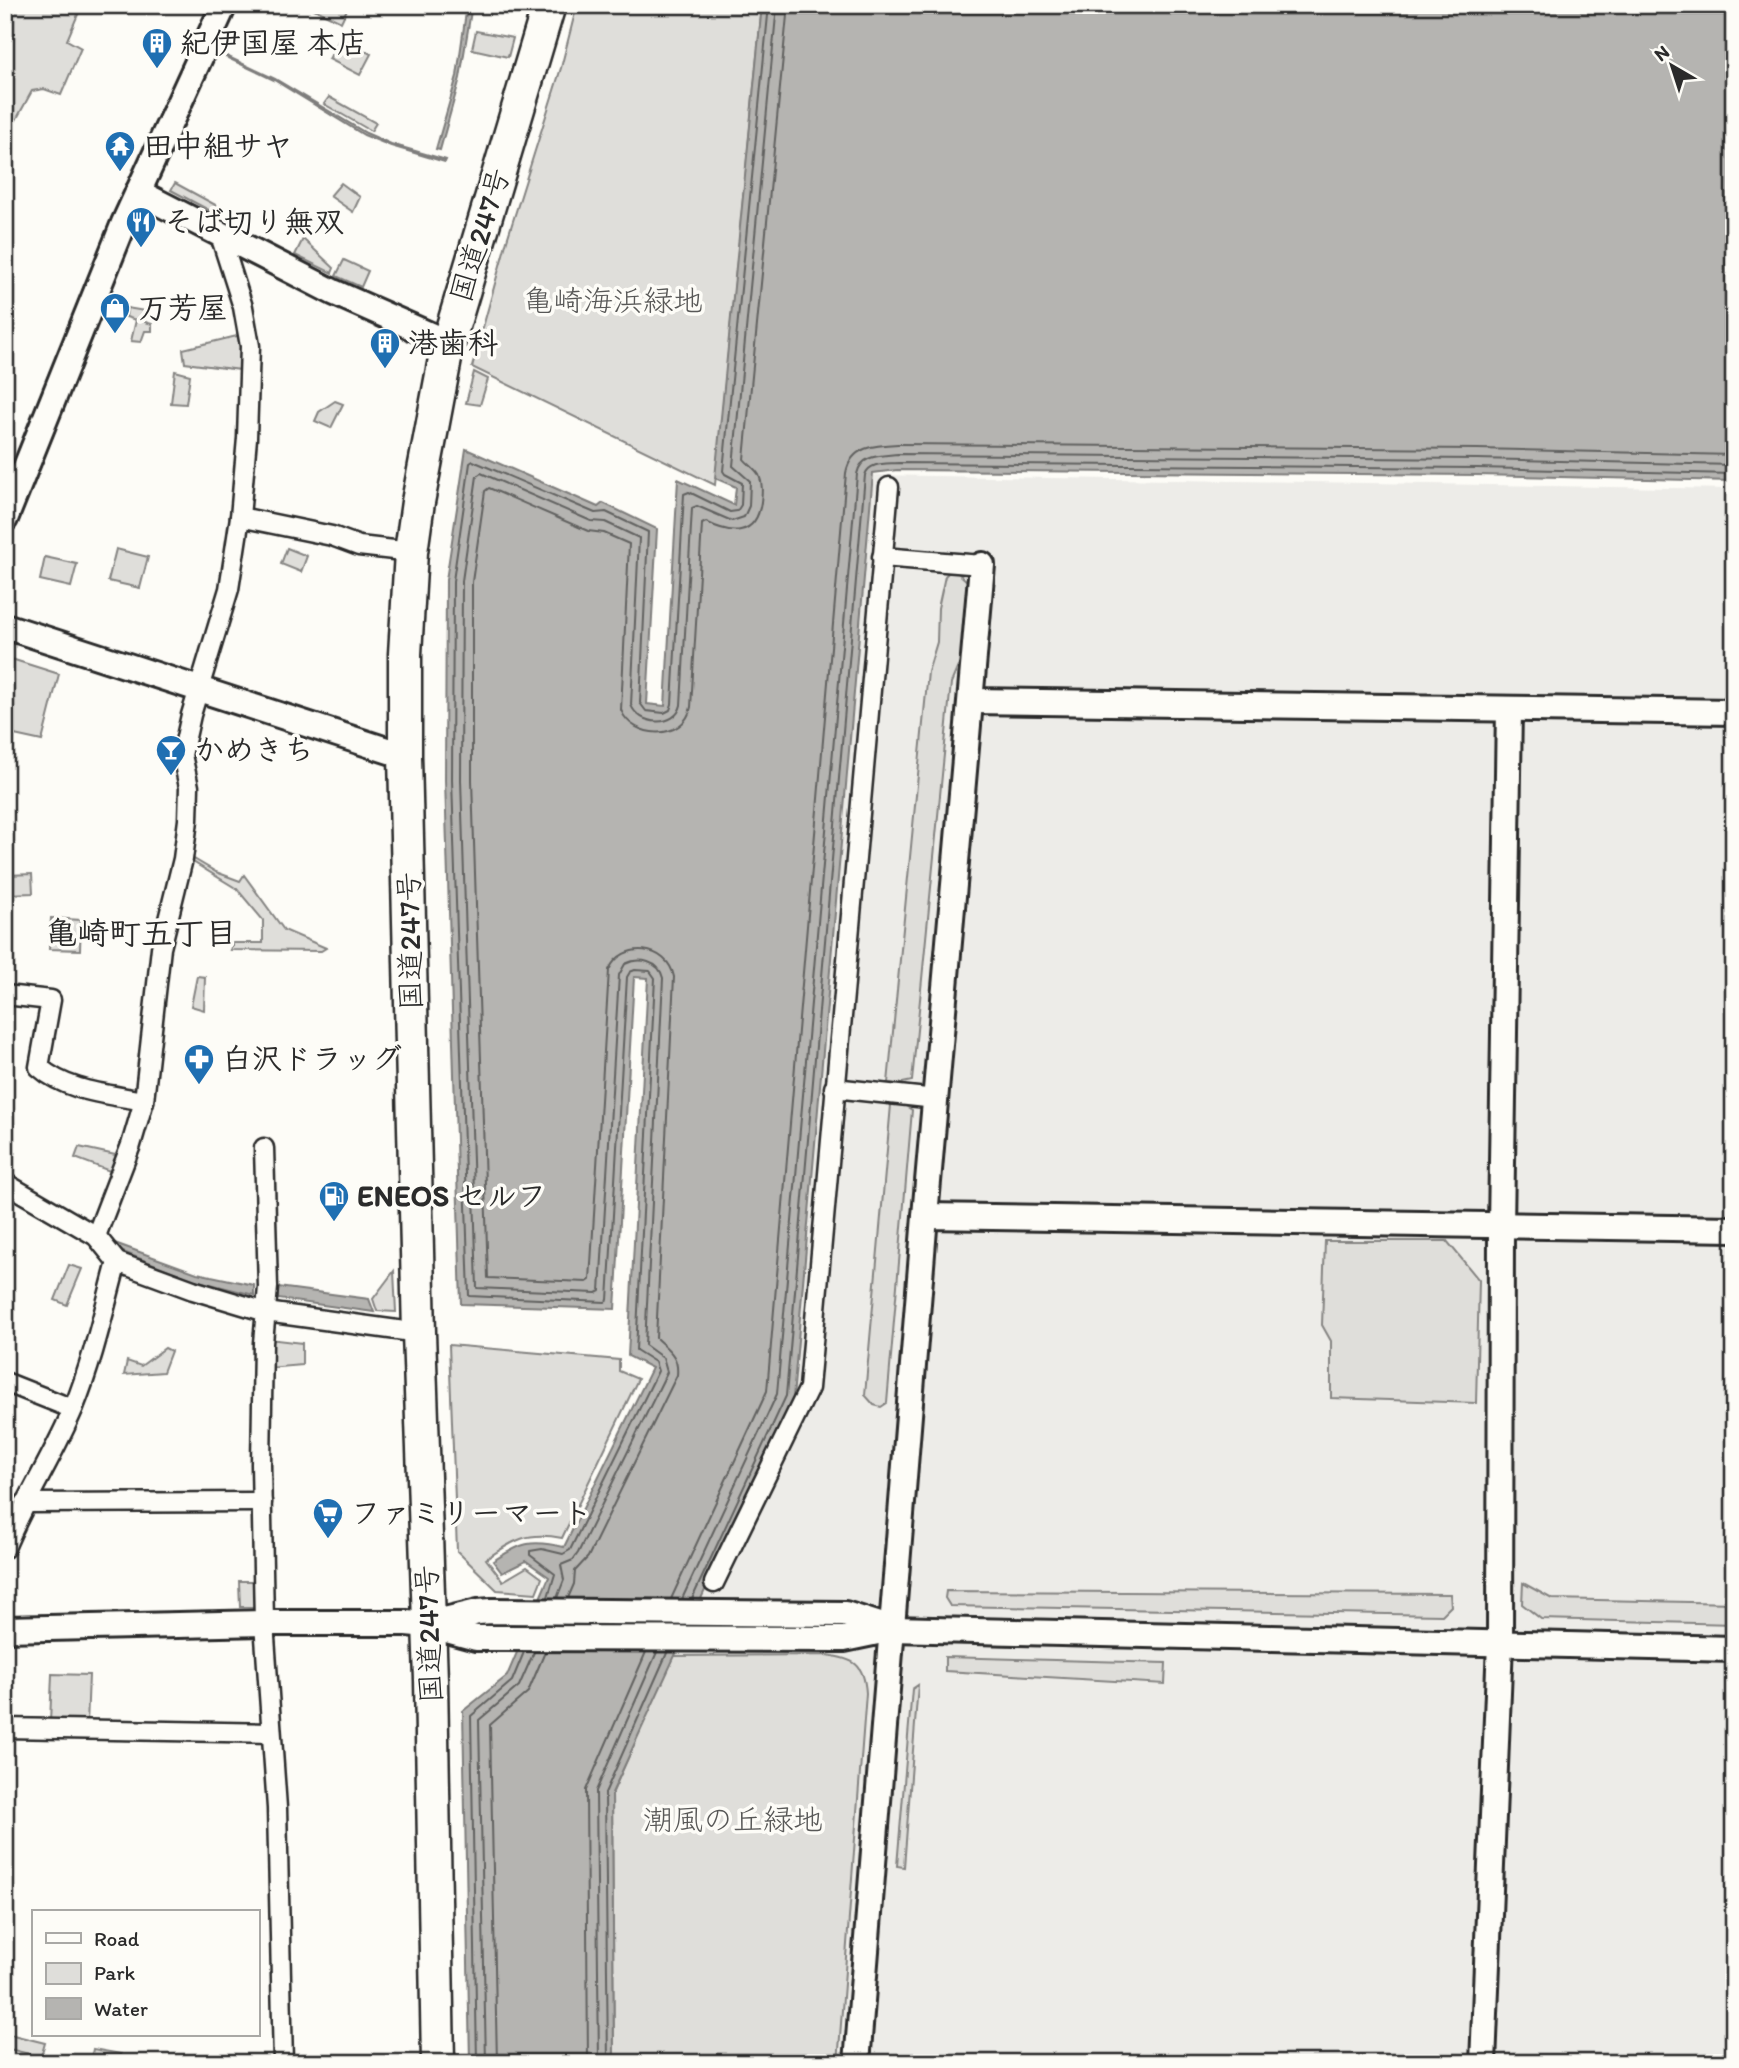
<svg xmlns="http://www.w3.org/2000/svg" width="1739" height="2068" viewBox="0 0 1739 2068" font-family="Itim,'Klee One',sans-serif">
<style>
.built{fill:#edece8}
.green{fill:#dfdeda;stroke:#858482;stroke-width:2}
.water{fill:#b5b4b1;stroke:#7e7d7b;stroke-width:2}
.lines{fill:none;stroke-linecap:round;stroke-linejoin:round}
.shore{stroke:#626261;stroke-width:2}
.street-casing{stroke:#2b2b2b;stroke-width:23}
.secondary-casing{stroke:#2b2b2b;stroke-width:30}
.highway-casing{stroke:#2b2b2b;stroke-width:37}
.street{stroke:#fdfcf7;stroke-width:18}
.secondary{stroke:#fdfcf7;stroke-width:24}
.highway{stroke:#fdfcf7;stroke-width:32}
.labels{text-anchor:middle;stroke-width:7;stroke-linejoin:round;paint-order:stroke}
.poi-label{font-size:30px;font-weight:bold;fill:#2b2b2b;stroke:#fdfcf7;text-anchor:start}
.street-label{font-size:30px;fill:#2b2b2b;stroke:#fdfcf7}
.park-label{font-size:30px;fill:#585857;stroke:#fdfcf7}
.neighbourhood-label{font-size:32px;font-weight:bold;fill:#2b2b2b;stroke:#fdfcf7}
</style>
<rect width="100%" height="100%" fill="#fdfcf7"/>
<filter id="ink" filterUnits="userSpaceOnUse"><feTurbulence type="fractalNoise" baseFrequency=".0143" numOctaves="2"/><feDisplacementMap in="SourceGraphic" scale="14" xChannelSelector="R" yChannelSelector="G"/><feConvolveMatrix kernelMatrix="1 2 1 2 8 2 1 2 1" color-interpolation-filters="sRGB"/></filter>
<g filter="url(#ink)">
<path class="built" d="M872,475L1734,489V2063H614L612,1794L793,1398Z"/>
<g class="green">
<path d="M5,5H82L67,40L81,48L61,95L44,89L32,91L5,140Z"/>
<path d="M313,5H349L341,22L312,8Z"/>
<path d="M577,5H762L715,485L472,367L507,240L561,68Z"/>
<path d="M476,31L513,38L508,57L472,49Z"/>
<path d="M340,38L371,54L360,75L329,59Z"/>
<path d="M329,97L376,123L371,131L324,104Z"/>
<path d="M175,183L221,208L218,215L171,190Z"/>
<path d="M341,183L360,197L353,212L330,196Z"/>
<path d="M303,239L334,268L332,273L295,255Z"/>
<path d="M344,260L368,271L361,287L336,276Z"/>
<path d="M127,308L145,311V322L152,324V331H145L141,342L131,341L136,320L126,317Z"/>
<path d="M241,335V370L185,363L183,349Z"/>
<path d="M175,371L190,375L186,404L171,403Z"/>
<path d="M474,372L488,379L480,405L466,403Z"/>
<path d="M335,401L343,404L331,428L315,421L319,412Z"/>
<path d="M287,548L307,556L301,572L281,564Z"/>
<path d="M116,549L148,557L140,588L108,581Z"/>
<path d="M45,557L77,564L71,587L40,580Z"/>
<path d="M948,573H958L967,581L965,650L951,683L912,1081L898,1084L888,1083L928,672L937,642L938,608L945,576Z"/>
<path d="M5,657L59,674L42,741L5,733Z"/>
<path d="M194,859L216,872L240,881L244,875L284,930L326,948L321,951L230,950L233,943H263V920L237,889L193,862Z"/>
<path d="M32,874L33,893L9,894L8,875Z"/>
<path d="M51,918L81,920L80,950L49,949Z"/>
<path d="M197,976L205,977L204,1010L191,1006Z"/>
<path d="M901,1103L912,1110L887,1403L881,1407L874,1405L865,1395L891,1105Z"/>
<path d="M79,1147L120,1156L115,1173L75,1158Z"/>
<path d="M1325,1241H1447L1479,1280L1476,1403L1331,1398V1341L1322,1325Z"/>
<path d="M69,1265L82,1269L67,1305L55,1300Z"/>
<path d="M394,1271L396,1312L377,1311L373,1299Z"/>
<path d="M269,1339L302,1343V1365L268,1368Z"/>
<path d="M449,1345L619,1360V1371L638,1379L562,1538C527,1531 514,1540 486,1559L503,1581L527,1567L542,1578L536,1593L497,1590L457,1551Z"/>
<path d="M165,1348L171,1351L163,1372L124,1375L127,1361L141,1366Z"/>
<path d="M239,1581H256V1607H240Z"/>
<path d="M1523,1583L1552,1599L1734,1603V1624L1541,1619L1522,1604Z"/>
<path d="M946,1591L1450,1594L1451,1606L1442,1615L950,1606L945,1598Z"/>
<path d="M826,1655C854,1659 864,1663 866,1693L838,2063H614L612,1794L673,1656Z"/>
<path d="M945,1657L1166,1663L1165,1684L945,1671Z"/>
<path d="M52,1674L89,1675L87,1725L50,1723Z"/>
<path d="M918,1685L904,1867L897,1866L912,1689Z"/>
<path d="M5,2033L45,2043L41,2057L5,2048Z"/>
<path d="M93,2049L121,2054L119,2063H90Z"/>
</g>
<g class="water">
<path d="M467,5H472L460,78L440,150L436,149L457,76Z"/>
<path d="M762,5H1734V481L1477,475L897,470L873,473L793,1398L612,1793L614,2063H470L463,1711L507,1676L549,1577L526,1561L502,1573L493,1561C521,1543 530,1539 564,1547L652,1368L628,1356L648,978L634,977L615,1309L461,1304L445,780L446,580L466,449L598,507L603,503L657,529L647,704L665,706L678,479L734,505L736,487L715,478Z"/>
<path d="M218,52L275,79L366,133L391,144L446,160L445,162L391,146L364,135L274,80L217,53Z"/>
<path d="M112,1242L197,1273L254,1285V1295L194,1280L118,1250Z"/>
<path d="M278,1287L369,1299L374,1312L278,1299Z"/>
</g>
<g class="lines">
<g class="shore">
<path d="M548,1597L555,1574L530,1555V1551L542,1549L563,1554L570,1550L658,1371L655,1362L636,1350L655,978L650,971L635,970L630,972L627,977L608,1300L605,1302L469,1296L452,780L453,581L470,463L473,461L595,513L606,512L648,532L640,703L646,711L664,713L670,710L672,704L684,494L689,492L730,512L737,511L741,505L742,483L725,474L723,471L769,5"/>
<path d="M557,1598L564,1580L561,1565L573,1560L578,1553L667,1372L663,1358L645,1345L663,978C659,961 640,957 625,964L619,975L600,1291L596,1293L477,1288L461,780L462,581L477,476L481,473L591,521L605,522L639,538L631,705C639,726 676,728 681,705L692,508L697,506L732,521L744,517L749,506L750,481L733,466L777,5"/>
<path d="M568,1598L574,1584L575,1571L588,1557L677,1375C679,1355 668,1350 656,1338L674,977C668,945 622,940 609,970L590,1280L587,1282L488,1278L472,780V582L485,491L489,488L588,531L604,533L629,544L621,710C633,740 684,741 691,707L702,524L706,522C730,534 756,538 761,502C762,493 763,484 759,475C755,468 748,464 744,459L788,5"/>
<path d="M671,1599L767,1391L846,473C851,446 875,445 898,444L1477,449L1734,455"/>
<path d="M682,1599L777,1394L857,474C861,454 881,456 898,454L1477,459L1734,465"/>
<path d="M692,1599L786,1396L865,475C869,462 886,464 898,463L1477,468L1734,474"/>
<path d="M477,2063L471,1716L512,1681L524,1652"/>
<path d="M486,2063L479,1720L519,1686L534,1652"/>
<path d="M497,2063L490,1725L528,1692L545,1652"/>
<path d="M588,2063L586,1790L646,1652"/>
<path d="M599,2063L596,1791L657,1652"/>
<path d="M608,2063L605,1793L667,1653"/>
</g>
<g class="street-casing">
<g id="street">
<path d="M240,517L332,536L359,546L411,552"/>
<path d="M882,557L982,565"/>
<path d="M5,995L51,1000L39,1067C67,1092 109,1094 144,1101"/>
<path d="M834,1088L936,1099"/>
<path d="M264,1148L268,1287L263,1343L261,1464L264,1623L277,1808L283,2063"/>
<path d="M5,1183L96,1236L117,1262L193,1290L266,1312L419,1333"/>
<path d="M96,1236L131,1145L144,1101L161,948L183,859L188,820L189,787L182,755L191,715L229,589L240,517L247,438L250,346L243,307L220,235"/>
<path d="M5,1382L73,1409"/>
<path d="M25,1503L262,1502"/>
<path d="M5,1548C25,1499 54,1455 74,1407C93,1360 104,1310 117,1262"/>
<path d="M714,1583L809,1388L889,487"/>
<path d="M5,1728L271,1733"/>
</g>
</g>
<g class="secondary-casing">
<g id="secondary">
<path d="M138,192L333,292L448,343"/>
<path d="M5,519L124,223L224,5"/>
<path d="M5,626L405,756"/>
<path d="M971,701L1734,712"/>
<path d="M925,1216L1734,1229"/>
<path d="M428,1624L478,1612L492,1611L845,1614L889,1628"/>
<path d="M5,1629L264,1623H406L428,1625L476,1638L844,1639L892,1629L1734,1649"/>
<path d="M857,2063L925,1216L982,565"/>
<path d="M1483,2063L1500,1643L1501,1227L1509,709"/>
</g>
</g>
<g class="highway-casing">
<path id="highway" d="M438,2063L431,1680L419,1333L405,756V654L411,552L418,502L448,343L549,5"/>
</g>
<use href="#street" class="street"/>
<use href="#secondary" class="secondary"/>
<use href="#highway" class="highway"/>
</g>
</g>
<defs>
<g id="building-pin" transform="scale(1.575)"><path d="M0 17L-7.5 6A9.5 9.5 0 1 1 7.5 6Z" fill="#1f6fb2" stroke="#fdfcf7"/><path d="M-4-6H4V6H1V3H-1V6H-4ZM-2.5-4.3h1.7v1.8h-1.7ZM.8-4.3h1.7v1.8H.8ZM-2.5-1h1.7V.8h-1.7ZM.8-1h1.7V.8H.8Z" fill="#fff"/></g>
<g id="temple-pin" transform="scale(1.575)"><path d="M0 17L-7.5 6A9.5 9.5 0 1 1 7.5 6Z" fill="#1f6fb2" stroke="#fdfcf7"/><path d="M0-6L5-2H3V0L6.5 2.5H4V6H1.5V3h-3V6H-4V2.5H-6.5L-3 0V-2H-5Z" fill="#fff"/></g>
<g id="restaurant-pin" transform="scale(1.575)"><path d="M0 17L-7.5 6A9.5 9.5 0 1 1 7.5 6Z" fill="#1f6fb2" stroke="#fdfcf7"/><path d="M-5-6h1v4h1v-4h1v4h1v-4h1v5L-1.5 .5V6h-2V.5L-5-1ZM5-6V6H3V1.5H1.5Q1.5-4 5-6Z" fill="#fff"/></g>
<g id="shop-pin" transform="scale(1.575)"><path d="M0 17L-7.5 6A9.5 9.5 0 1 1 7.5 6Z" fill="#1f6fb2" stroke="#fdfcf7"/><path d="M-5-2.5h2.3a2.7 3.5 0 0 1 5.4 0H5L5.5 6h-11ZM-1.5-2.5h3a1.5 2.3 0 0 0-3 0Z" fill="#fff"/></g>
<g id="bar-pin" transform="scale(1.575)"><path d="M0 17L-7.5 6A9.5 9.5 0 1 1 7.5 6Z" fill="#1f6fb2" stroke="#fdfcf7"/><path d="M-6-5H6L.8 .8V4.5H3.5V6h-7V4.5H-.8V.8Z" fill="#fff"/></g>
<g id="pharmacy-pin" transform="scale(1.575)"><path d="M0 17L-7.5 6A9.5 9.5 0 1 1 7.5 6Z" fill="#1f6fb2" stroke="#fdfcf7"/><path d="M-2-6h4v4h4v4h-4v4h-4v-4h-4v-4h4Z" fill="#fff"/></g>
<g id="fuel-pin" transform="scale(1.575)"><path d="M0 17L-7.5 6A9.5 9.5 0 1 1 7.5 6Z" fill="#1f6fb2" stroke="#fdfcf7"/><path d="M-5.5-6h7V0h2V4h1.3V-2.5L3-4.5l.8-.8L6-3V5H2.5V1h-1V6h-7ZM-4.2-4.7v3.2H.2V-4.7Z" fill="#fff"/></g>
<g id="supermarket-pin" transform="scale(1.575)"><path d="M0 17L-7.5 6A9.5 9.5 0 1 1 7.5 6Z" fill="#1f6fb2" stroke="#fdfcf7"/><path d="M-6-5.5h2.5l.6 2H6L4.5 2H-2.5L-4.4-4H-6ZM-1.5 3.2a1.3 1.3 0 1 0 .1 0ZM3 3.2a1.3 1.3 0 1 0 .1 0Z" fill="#fff"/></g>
</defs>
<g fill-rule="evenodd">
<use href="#building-pin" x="157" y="43"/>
<use href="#temple-pin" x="120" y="146"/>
<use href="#restaurant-pin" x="141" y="222"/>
<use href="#shop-pin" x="115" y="308"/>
<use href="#building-pin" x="385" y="343"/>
<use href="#bar-pin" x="171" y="750"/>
<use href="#pharmacy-pin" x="199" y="1059"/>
<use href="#fuel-pin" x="334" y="1196"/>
<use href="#supermarket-pin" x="328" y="1513"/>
</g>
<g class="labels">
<g class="poi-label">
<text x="180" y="53">紀伊国屋 本店</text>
<text x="143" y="156">田中組サヤ</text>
<text x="164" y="232">そば切り無双</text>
<text x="138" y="318">万芳屋</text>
<text x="408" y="353">港歯科</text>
<text x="194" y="760">かめきち</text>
<text x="222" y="1069">白沢ドラッグ</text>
<text x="357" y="1206">ENEOS セルフ</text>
<text x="351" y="1523">ファミリーマート</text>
</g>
<g class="street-label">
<text transform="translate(480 235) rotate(-73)" y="10">国道247号</text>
<text transform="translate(410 941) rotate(-91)" y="10">国道247号</text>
<text transform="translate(429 1634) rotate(-92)" y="10">国道247号</text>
</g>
<g class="park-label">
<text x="613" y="311">亀崎海浜緑地</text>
<text x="733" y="1830">潮風の丘緑地</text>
</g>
<g class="neighbourhood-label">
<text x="141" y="944">亀崎町五丁目</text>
</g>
</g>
<rect width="1739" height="2068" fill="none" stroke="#fdfcf7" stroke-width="28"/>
<rect x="14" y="14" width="1711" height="2040" fill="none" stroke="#2b2b2b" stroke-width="2.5" filter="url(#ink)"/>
<rect x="32" y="1910" width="228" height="126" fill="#fdfcf7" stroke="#a9a8a5" stroke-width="2"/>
<rect x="46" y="1933" width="35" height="10" fill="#fdfcf7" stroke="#a9a8a5" stroke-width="2"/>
<text x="94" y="1946" font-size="21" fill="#2b2b2b">Road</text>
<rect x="46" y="1963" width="35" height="21" fill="#dfdeda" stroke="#a9a8a5" stroke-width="2"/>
<text x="94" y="1980" font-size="21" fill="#2b2b2b">Park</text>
<rect x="46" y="1998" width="35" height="21" fill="#b5b4b1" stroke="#a9a8a5" stroke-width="2"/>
<text x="94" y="2016" font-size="21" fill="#2b2b2b">Water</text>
<g transform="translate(1672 66) rotate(321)" stroke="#fdfcf7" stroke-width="5" paint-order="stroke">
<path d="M0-5L12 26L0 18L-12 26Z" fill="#2b2b2b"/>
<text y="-10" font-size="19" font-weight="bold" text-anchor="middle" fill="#2b2b2b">N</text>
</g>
</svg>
